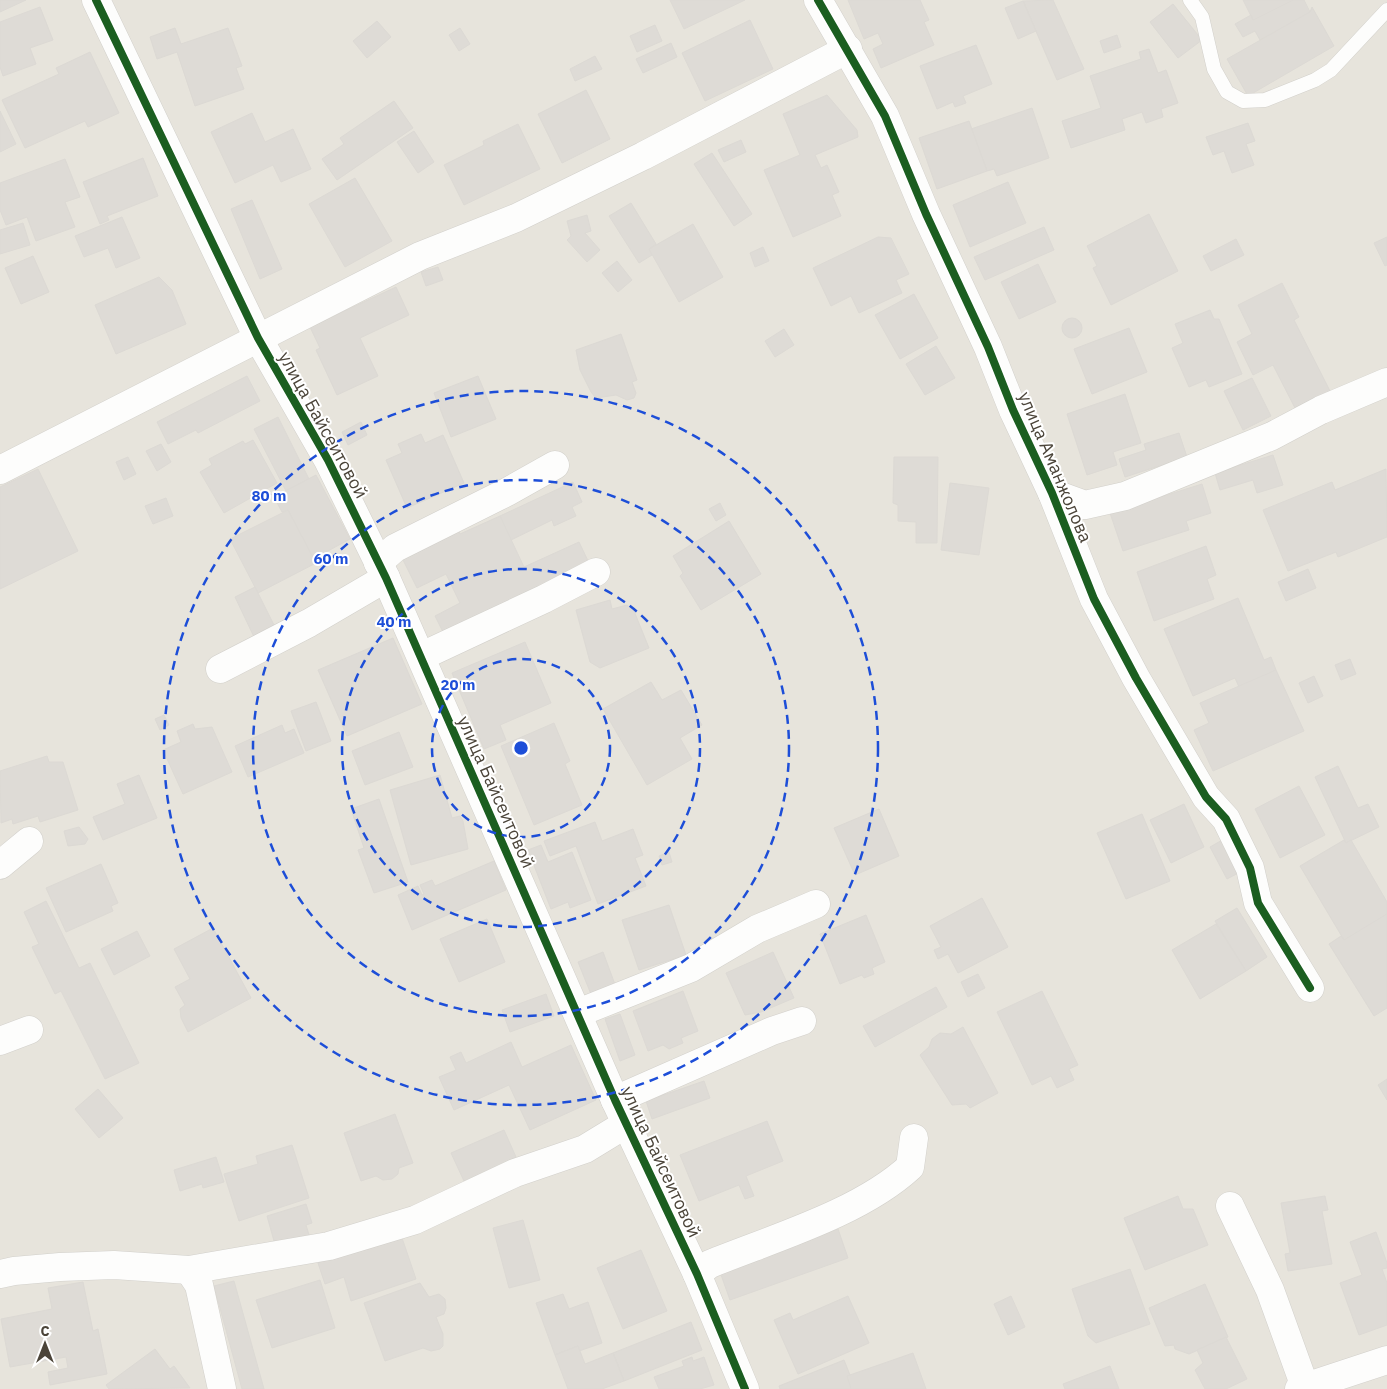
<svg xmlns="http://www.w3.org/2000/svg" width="1387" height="1389" viewBox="0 0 1387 1389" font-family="'IBM Plex Sans',sans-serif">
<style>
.residential{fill:#e7e4dc}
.building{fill:#dedbd6;stroke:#dcd9d4}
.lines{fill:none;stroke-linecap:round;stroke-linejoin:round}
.lane-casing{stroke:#d2d0cb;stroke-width:15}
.street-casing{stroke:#d2d0cb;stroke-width:29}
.lane{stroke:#fdfdfc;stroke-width:14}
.street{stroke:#fdfdfc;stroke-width:28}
.cycleway-casing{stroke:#fff;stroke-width:11}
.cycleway{stroke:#1b5e20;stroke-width:8}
.ring{fill:none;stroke:#1d4ed8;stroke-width:2.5;stroke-dasharray:9 6}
.labels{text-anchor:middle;stroke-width:4;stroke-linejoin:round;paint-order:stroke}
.street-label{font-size:18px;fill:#4b4439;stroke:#fff}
.centre{fill:#1d4ed8;stroke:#fff;stroke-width:2.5}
.ring-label{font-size:15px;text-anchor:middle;font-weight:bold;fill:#1d4ed8;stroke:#fff;stroke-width:4;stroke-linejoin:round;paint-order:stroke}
</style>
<rect width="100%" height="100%" fill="#f4f2ee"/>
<rect class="residential" x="0" y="0" width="1387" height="1389"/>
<g class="building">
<path d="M0,0H26L0,12Z"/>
<path d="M670,0H745L684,29Z"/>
<path d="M848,0H920L929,20L924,22L934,45L881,68L873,49L883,44L878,33L864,39Z"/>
<path d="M1053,0L1084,69L1057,80L1023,1Z"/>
<path d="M1243,0H1293L1253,20Z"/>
<path d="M1293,0H1304L1310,12L1260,40L1255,31L1243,37L1235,24L1251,15L1253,20Z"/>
<path d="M1023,1L1036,31L1018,39L1005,8Z"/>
<path d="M1173,4L1202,40L1178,58L1150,22Z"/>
<path d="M40,7L53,40L30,48L36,64L3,76L0,67V22Z"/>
<path d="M1312,7L1334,46L1248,96L1227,59L1310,12Z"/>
<path d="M750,20L773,69L705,101L682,53Z"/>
<path d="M377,21L391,37L367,58L353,41Z"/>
<path d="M655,25L662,41L637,52L630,36Z"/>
<path d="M175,28L181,44L228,28L242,66L236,68L244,89L195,106L177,52L157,59L150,37Z"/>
<path d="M460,28L470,44L459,51L449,35Z"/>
<path d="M1117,35L1121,47L1104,53L1100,41Z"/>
<path d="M671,43L677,57L643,73L636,59Z"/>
<path d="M976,45L992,84L963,96L966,103L955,107L953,102L937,109L920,66Z"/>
<path d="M1149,49L1158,73L1166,70L1178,103L1161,109L1163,117L1146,123L1142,112L1122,119L1125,130L1071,148L1062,121L1101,108L1090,76L1141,59L1139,52Z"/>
<path d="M90,52L119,113L88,127L85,121L25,148L2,100L59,74L56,68Z"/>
<path d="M595,56L602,69L575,81L570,69Z"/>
<path d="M586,90L610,139L562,163L538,114Z"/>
<path d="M827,95L857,130L858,137L815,155L821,168L827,165L839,192L832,195L841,216L793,237L764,170L800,155L783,114Z"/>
<path d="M394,101L413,128L337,180L322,159L344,144L340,138Z"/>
<path d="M1032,108L1049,158L997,176L994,169L987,171L971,129Z"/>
<path d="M0,111L16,144L0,152Z"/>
<path d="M252,113L265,142L293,129L311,169L281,182L273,165L235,183L211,132Z"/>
<path d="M969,121L987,171L937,189L919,138Z"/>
<path d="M1248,123L1255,141L1246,144L1254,165L1232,173L1224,151L1213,155L1206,137Z"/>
<path d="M518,124L540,169L464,205L444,165L484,145L483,141Z"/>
<path d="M414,131L434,162L418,173L397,142Z"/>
<path d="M741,140L746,152L724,162L718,150Z"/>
<path d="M712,153L752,214L734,226L694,164Z"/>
<path d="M143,158L158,196L107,216L109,220L100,224L83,182Z"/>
<path d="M65,159L80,197L65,202L75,227L36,241L27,217L6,225L0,210V183Z"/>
<path d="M355,178L392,241L345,267L309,204Z"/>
<path d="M1008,182L1026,223L970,247L953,205Z"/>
<path d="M252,200L282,269L260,279L231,209Z"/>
<path d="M631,203L656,244L649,249L652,255L639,263L609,216Z"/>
<path d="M1149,214L1178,271L1111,305L1093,268L1097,266L1087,246Z"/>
<path d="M587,215L591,231L585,233L600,250L587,262L567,240L571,236L567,221Z"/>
<path d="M122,217L140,258L116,268L108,248L84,257L75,236Z"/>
<path d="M23,223L30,245L0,254V230Z"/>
<path d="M693,224L723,277L679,302L649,249Z"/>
<path d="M1044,227L1054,250L985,280L974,257Z"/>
<path d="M878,237L891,238L909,274L896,280L902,293L859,313L851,296L831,306L813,268Z"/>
<path d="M1387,237V265L1385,266L1374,243Z"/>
<path d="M1236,239L1244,255L1211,271L1203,256Z"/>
<path d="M763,247L769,261L755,267L750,253Z"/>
<path d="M33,256L49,292L21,304L5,268Z"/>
<path d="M617,261L632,280L618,292L602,273Z"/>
<path d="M1038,264L1056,302L1019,319L1001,282Z"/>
<path d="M438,267L443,280L426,286L421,272Z"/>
<path d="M159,277L172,290L186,324L116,354L95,305Z"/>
<path d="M1282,283L1299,317L1294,320L1330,391L1295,408L1273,365L1253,375L1237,342L1252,334L1238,305Z"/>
<path d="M396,287L409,315L360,338L378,376L337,395L316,350L320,348L310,327Z"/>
<path d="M914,294L938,338L900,359L875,315Z"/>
<path d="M1210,310L1214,319H1219L1242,374L1209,387L1206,380L1189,387L1172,348L1183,343L1175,324Z"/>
<circle cx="1072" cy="328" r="10"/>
<path d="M1129,328L1147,372L1092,394L1074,349Z"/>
<path d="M784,329L794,345L775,357L765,341Z"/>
<path d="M621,334L637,380L632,382L636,393L634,398L627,400L616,395L596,398L591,392L580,370L576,350Z"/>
<path d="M936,346L955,378L925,395L906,364Z"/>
<path d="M247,376L260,401L198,433L196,430L168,444L157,422Z"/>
<path d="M478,376L496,419L451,437L434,393Z"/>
<path d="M1252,378L1271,416L1243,430L1224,391Z"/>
<path d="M1125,394L1141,443L1113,452L1117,465L1087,475L1067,414Z"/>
<path d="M278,417L309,479L286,491L254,429Z"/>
<path d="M361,422L367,435L348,445L342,432Z"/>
<path d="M1179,433L1187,457L1125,477L1119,459L1146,450L1144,444Z"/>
<path d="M421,434L425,443L443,435L464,483L407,508L386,460L402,453L398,444Z"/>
<path d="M253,440L277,483L224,513L200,472L212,465L209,459L243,441L245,444Z"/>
<path d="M161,444L171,462L157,471L146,451Z"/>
<path d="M1273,455L1283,485L1257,493L1253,480L1220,490L1215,473Z"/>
<path d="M128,457L136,474L124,480L116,462Z"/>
<path d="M894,457H938L937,543H916V522L898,521V505L893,503Z"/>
<path d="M38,469L78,551L0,589V487Z"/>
<path d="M1386,469L1387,537L1338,557L1336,552L1288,571L1263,510L1332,482L1335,490Z"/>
<path d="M316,475L350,539L313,559L288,510L282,512L274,497Z"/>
<path d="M573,482L582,502L572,507L576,516L554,526L552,520L511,540L500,516Z"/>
<path d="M950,483L989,488L979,555L941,550Z"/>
<path d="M1202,484L1211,513L1186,521L1189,530L1123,551L1110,513Z"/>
<path d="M166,498L173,516L153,524L145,506Z"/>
<path d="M720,503L726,515L716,521L709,509Z"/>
<path d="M288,510L316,563L258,593L230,539Z"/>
<path d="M500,516L524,567L579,542L590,565L444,634L435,616L460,603L446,574L417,588L402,558L459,531L460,534Z"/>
<path d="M729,521L761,574L701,610L680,576L683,573L673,556Z"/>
<path d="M1206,546L1216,575L1207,579L1214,599L1154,621L1137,572Z"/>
<path d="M1308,569L1316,588L1286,601L1278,582Z"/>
<path d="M255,587L276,629L255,639L235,597Z"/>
<path d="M1238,598L1264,660L1271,657L1276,670L1239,687L1235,678L1193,696L1164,629Z"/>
<path d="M610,600L612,609L627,605L634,611L649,648L600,668L590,662L576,610Z"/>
<path d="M393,638L422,704L347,736L318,670Z"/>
<path d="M525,642L551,703L500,725L506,740L484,749L452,673Z"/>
<path d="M1350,659L1356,674L1341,680L1335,665Z"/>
<path d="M1276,670L1304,731L1213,771L1194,730L1209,723L1200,703Z"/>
<path d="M1314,676L1323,696L1308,703L1299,683Z"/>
<path d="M651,682L662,700L681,690L702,725L680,738L692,759L647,785L603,709Z"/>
<path d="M316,702L331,741L306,751L291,711Z"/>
<path d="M164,715L169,725L160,730L155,719Z"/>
<path d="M554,723L570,761L565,764L582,805L534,825L501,746Z"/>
<path d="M193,724L195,729L212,727L232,772L183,794L163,750L181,742L177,731Z"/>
<path d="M282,725L285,733L294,729L304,753L248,777L235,746Z"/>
<path d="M399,732L413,767L365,785L352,751Z"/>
<path d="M47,756L49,762H63L78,810L40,822L38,816L13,824L12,819L1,823L0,771Z"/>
<path d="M1338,766L1358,808L1368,804L1379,827L1346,843L1315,777Z"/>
<path d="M139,775L157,818L103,840L93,817L125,804L117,784Z"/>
<path d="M440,775L452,818L460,816L463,821L468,849L411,865L390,790Z"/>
<path d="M1299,786L1325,835L1280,858L1255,809Z"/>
<path d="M379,799L408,882L374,893L358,850L364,848L351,809Z"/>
<path d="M1184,804L1204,847L1171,863L1150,820Z"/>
<path d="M879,809L899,856L855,875L834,828Z"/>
<path d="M1142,814L1170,881L1126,899L1097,833Z"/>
<path d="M595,822L602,841L633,829L643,855L635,858L646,886L598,904L576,846L550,856L544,841Z"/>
<path d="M79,827L88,839L85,844L68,846L64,831Z"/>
<path d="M1224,839L1242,871L1227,879L1210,847Z"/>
<path d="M1344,840L1346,843L1351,840L1387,902V914L1344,940L1300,866Z"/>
<path d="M541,845L548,862L572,852L591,900L570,908L568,902L551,909L528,850Z"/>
<path d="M669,852L672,862L662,865L659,856Z"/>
<path d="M494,861L506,890L412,930L398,895L418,886L422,895L424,894L420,885L432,880L435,886Z"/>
<path d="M101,864L118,903L111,906L113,911L66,932L46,888Z"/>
<path d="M982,898L1008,947L958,973L948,954L938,959L934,950L941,947L930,926Z"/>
<path d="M46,901L79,968L90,963L139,1063L105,1079L61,991L55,994L32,947L39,944L24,912Z"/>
<path d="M669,905L686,955L639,970L622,920Z"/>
<path d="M1237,908L1267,957L1246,971L1215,921Z"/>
<path d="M1387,914V1008L1374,1016L1329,944L1341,936L1344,940Z"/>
<path d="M866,915L885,962L872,968L874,974L864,978L862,975L840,984L820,934Z"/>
<path d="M487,919L505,962L459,982L440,939Z"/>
<path d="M1216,924L1246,971L1200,999L1172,950Z"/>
<path d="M213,928L251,998L188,1032L181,1018L180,1009L185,1005L175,987L190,979L174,949Z"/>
<path d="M137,931L150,956L114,975L101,949Z"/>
<path d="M603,952L617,990L593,999L578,962Z"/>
<path d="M773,952L794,998L761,1012L745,1015L726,973Z"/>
<path d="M978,974L985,988L968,997L961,982Z"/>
<path d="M936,987L947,1007L875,1047L863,1026Z"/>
<path d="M683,991L698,1031L681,1038L683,1043L669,1049L663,1045L648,1051L633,1011Z"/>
<path d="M1042,991L1078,1065L1069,1069L1074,1080L1057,1088L1051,1076L1032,1085L997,1012Z"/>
<path d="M546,994L554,1016L510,1032L502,1010Z"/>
<path d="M620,1014L635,1055L620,1061L605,1019Z"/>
<path d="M963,1027L998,1093L970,1108L966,1104L952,1105L920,1055L929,1047L932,1039L940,1033L951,1034Z"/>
<path d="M511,1042L522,1067L571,1045L596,1100L530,1130L509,1085L454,1110L439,1077L456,1070L450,1057L461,1052L466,1063Z"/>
<path d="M1387,1079V1100L1378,1085Z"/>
<path d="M704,1081L710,1098L652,1119L646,1101Z"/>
<path d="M98,1089L123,1118L99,1138L75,1109Z"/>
<path d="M395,1114L413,1163L399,1168L398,1174L392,1179L383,1180L376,1176L361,1181L344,1133Z"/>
<path d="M767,1121L783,1161L746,1176L754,1196L745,1199L739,1185L699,1201L680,1155Z"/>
<path d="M504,1130L516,1157L464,1181L451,1153Z"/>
<path d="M292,1145L309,1198L239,1221L224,1174L258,1164L256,1156Z"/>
<path d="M216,1157L224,1182L203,1188L202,1184L180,1191L174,1170Z"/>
<path d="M1178,1196L1183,1209H1193L1208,1245L1145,1270L1124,1218Z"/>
<path d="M1325,1196L1328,1210L1322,1211L1332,1264L1288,1271L1285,1254L1290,1253L1281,1203Z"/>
<path d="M306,1204L312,1223L306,1225L310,1238L276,1248L267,1216Z"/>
<path d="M523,1220L540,1280L509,1288L493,1228Z"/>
<path d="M838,1229L848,1258L730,1300L720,1272Z"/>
<path d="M1376,1232L1387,1263V1268L1382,1269L1387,1283V1325L1359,1335L1340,1283L1362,1275L1350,1242Z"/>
<path d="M401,1235L416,1279L351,1301L344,1277L325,1284L318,1263Z"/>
<path d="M641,1250L667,1311L623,1329L597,1268Z"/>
<path d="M1130,1269L1150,1324L1096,1343L1088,1336L1072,1289Z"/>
<path d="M320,1280L335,1328L272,1348L256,1300Z"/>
<path d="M234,1281L264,1389H242L214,1286Z"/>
<path d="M83,1282L93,1331L98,1329L107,1374L50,1385L48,1372L68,1368L66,1357L10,1367L1,1319L52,1309L48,1288Z"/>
<path d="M420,1283L429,1297L439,1294L445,1299L446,1308L444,1314L436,1317L443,1334V1346L440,1349L431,1351L423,1348L385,1361L364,1303Z"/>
<path d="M1205,1284L1228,1337L1189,1354L1175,1349L1174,1345L1165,1346L1149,1308Z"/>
<path d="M563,1294L569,1309L588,1302L602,1343L579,1351L578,1346L555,1355L536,1303Z"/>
<path d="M848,1296L869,1343L798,1374L774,1320L790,1313L793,1320Z"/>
<path d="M1011,1296L1025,1327L1008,1335L994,1304Z"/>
<path d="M691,1322L702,1350L624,1381L613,1353Z"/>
<path d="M1226,1337L1247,1379L1226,1389H1205L1195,1370L1203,1363L1197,1350Z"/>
<path d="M578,1346L585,1364L613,1353L624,1381L602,1389H568L555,1355Z"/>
<path d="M155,1349L170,1369L174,1366L190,1388L109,1389L106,1385Z"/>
<path d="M913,1353L926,1389H851L847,1376Z"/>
<path d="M692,1357L693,1361L704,1357L714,1385L700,1389H659L654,1377L684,1366L682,1361Z"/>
<path d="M844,1360L850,1375L847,1376L851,1389H780L779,1386Z"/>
<path d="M1110,1366L1119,1389H1065L1063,1384Z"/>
</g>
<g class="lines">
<g class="lane-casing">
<path id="lane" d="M1190,0L1202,17L1214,69L1227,92L1243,101L1265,100L1315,80L1331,70L1387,10"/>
</g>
<g class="street-casing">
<g id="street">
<path d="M96,0L258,338L328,460L386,578L615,1100L697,1274L745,1389"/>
<path d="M818,0L885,116L926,214L988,347L1013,410L1052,493L1094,599L1136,678L1206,797L1226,819L1250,868L1258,903L1310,988"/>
<path d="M0,470L420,256L516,218L643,156L848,49"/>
<path d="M1052,493L1085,505L1125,496L1272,436L1321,410L1387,382"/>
<path d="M378,563L395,548L507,492L555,465"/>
<path d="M422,656L544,599L596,572"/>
<path d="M220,669L309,623L386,578"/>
<path d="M0,865L29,841"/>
<path d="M578,1013L691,968L757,929L816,904"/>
<path d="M0,1041L29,1030"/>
<path d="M615,1100L772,1031L802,1021"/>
<path d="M1230,1206L1270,1290L1305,1387"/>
<path d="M189,1270L199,1285L222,1389"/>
<path d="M0,1274L14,1271L60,1267L114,1265L189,1270L329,1246L415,1220L515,1173L585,1149L626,1124"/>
<path d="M697,1274L710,1264C774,1238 860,1213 910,1167L914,1138"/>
<path d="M1299,1389L1387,1360"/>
</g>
</g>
<use href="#lane" class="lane"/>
<use href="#street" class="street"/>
<g class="cycleway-casing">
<g id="cycleway">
<path d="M96,0L258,338L328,460L386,578L615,1100L697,1274L745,1389"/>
<path d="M818,0L885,116L926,214L988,347L1013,410L1052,493L1094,599L1136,678L1206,797L1226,819L1250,868L1258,903L1310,988"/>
</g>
</g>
<use href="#cycleway" class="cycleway"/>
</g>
<g class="ring">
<circle cx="521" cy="748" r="89"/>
<circle cx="521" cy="748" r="179"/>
<circle cx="521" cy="748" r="268"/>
<circle cx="521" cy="748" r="357"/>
</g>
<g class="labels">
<g class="street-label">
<text transform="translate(323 425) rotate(61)" y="6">улица Байсеитовой</text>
<text transform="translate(1055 467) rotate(67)" y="6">улица Аманжолова</text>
<text transform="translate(496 792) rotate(66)" y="6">улица Байсеитовой</text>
<text transform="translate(661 1162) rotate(65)" y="6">улица Байсеитовой</text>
</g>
</g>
<circle cx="521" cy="748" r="8" class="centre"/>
<g class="ring-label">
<text x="269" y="501">80 m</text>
<text x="331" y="564">60 m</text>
<text x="394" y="627">40 m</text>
<text x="458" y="690">20 m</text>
</g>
<g transform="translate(45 1344)" stroke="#ffffff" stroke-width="4" paint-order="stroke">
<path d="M0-4L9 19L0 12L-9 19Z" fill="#4b4439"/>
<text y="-8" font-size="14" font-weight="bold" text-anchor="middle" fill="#4b4439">С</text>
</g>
</svg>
